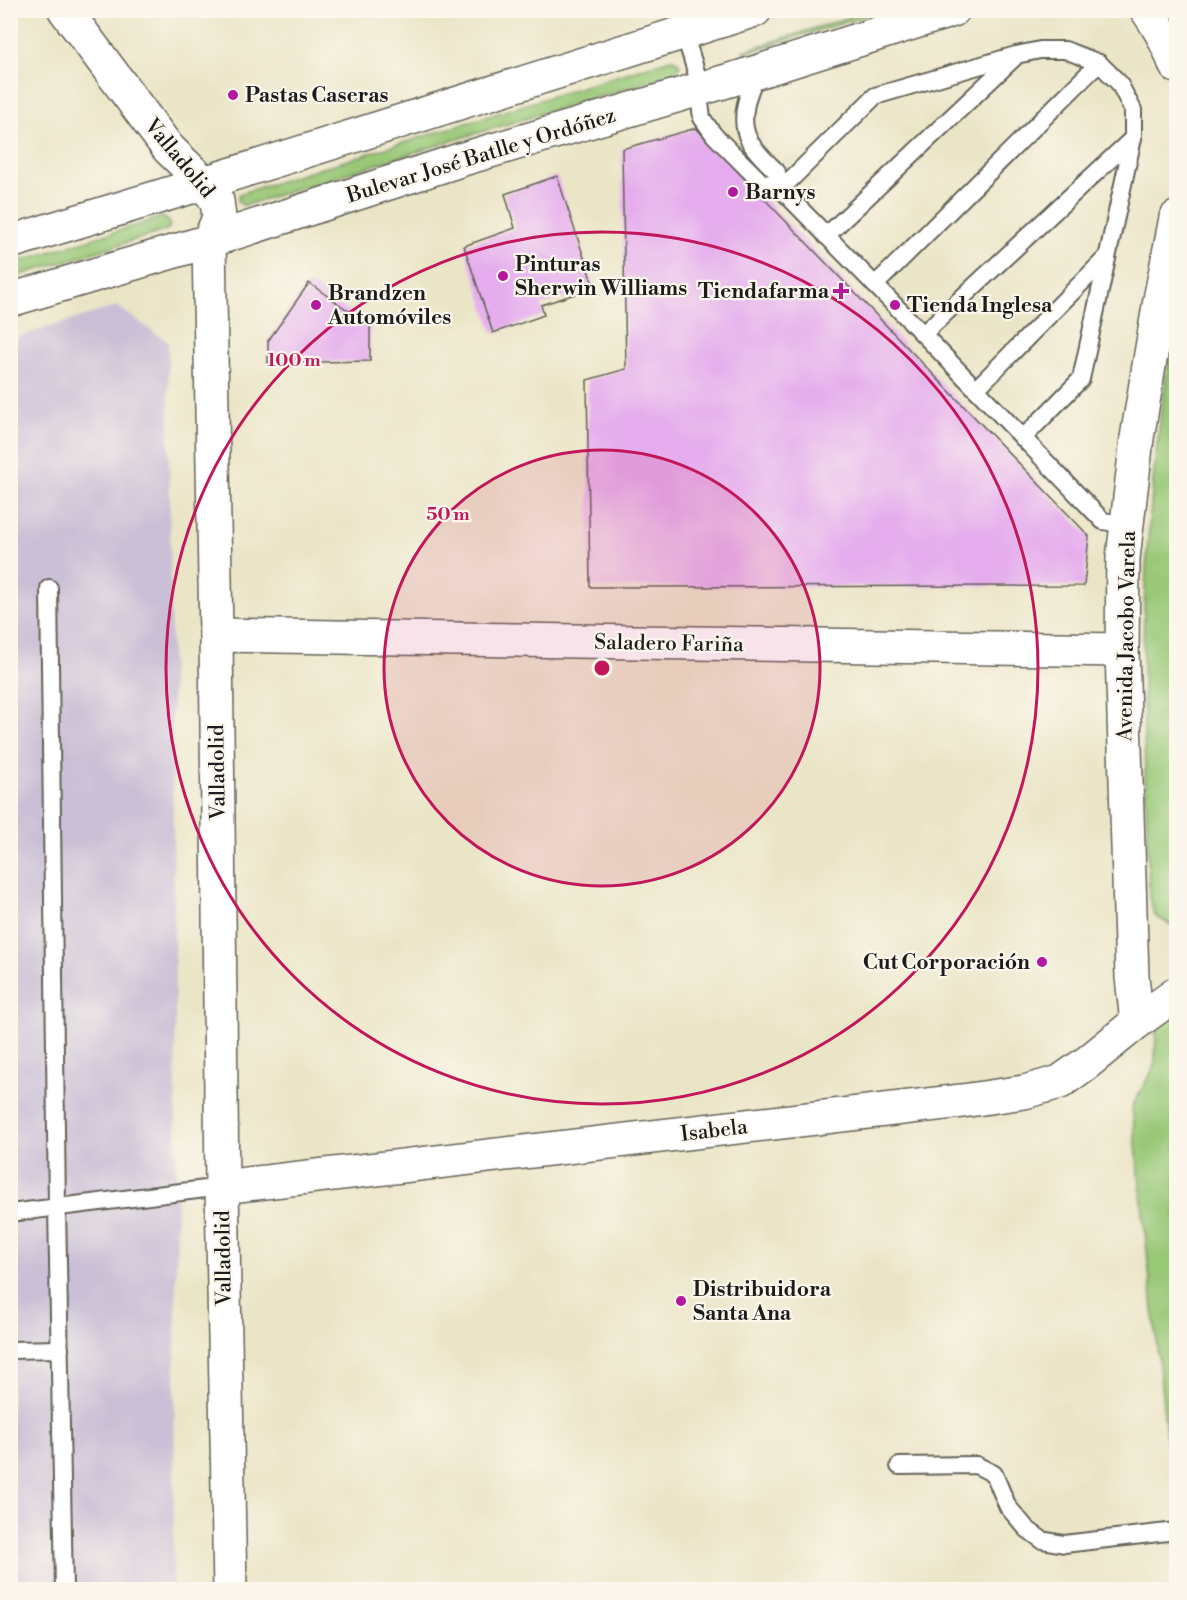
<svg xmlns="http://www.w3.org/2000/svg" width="1187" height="1600" viewBox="0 0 1187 1600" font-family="'Libre Bodoni',serif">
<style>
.industrial{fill:#cabfd6}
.green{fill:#99c877;stroke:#5a724a;stroke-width:1.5}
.building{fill:#e5aded}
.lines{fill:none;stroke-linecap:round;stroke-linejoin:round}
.service-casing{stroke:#646258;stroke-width:20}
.minor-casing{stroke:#646258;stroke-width:36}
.primary-casing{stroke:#646258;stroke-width:36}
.service{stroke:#fff;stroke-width:16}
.minor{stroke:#fff;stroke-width:33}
.primary{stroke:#fff;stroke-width:33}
.ring{fill:none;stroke:#c2185b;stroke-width:3}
.poi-dot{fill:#b5179e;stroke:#fbf7ec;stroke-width:2}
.labels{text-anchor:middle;stroke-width:4.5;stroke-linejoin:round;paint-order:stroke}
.poi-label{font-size:21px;font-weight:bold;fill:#1c1c1c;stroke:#fbf7ec;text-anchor:start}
.street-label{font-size:21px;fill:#1c1c1c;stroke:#fbf7ec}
.centre{fill:#c2185b;stroke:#fbf7ec;stroke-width:3}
.ring-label{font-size:18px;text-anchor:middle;font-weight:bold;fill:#c2185b;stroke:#fbf7ec;stroke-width:4.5;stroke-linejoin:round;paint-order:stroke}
</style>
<rect width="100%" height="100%" fill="#fbf7ec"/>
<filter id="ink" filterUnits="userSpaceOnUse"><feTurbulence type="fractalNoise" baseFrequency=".0167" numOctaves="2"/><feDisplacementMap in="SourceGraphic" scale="12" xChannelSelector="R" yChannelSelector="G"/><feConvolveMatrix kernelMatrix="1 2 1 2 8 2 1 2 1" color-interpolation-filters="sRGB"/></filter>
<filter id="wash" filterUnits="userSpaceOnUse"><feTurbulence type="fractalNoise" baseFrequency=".008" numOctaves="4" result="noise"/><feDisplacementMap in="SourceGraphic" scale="24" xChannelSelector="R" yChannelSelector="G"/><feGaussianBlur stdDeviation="1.35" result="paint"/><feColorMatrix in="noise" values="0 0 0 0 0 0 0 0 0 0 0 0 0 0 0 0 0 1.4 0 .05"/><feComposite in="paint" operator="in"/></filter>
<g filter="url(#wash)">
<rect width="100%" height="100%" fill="#ebe5c7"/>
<path class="industrial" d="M117,306L168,342L177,1193L173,1589L11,1590V339Z"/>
<g class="green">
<path d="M857,11H883L745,53L743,51L847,18Z"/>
<path d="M671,59L675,60L680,65L675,74L461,138L246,205H242L238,201L239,195L242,193Z"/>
<path d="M162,217L169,221L170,226L167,230L11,278V264Z"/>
<path d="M1176,319V924L1170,925L1155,916L1149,897C1147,802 1141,707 1144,612C1148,513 1158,415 1176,319Z"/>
<path d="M1176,1014V1451L1168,1453L1132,1107L1155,1065L1156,1025Z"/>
</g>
<g id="blocks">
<g class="building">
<path d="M696,128L1089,536L1084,586L590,587L587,380L626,369L622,149Z"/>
<path d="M557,176L594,288L541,305L544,315L493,333L464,246L515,228L505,194Z"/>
<path d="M309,283L370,326V361L268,363V341Z"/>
</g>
</g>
</g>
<g filter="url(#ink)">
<use href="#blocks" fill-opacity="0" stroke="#646258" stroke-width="1.5"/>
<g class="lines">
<g class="service-casing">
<g id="service">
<path d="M684,32L701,88L700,103L702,118L714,135L762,183L776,184L923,334L1103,521L1127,525"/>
<path d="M757,73C748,93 738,119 749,140C755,152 768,163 777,172L776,184"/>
<path d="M780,190L875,96L1016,55L1040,50H1065L1099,63L1119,83L1133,110V138L1081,379L1023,438"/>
<path d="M826,236L1014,58"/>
<path d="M875,285L1099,63"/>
<path d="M923,334L1133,138"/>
<path d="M976,389L1107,257"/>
<path d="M49,588L57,1207L64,1590"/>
<path d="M10,1213L222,1187"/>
<path d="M10,1350L60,1349"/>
<path d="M899,1466L976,1465L994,1474L1008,1507L1027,1529L1042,1540L1064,1544L1176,1531"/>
</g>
</g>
<g class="minor-casing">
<g id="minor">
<path d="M65,10L168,148L204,183L217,201L219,218L209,241L216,635L222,1187L230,1590"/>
<path d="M1147,10C1160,28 1169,46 1176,66"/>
<path d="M216,635L1122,650"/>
<path d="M1137,1022L1132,977L1122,650L1123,558L1137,438L1160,300L1176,218"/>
<path d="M222,1187L962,1101L1024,1092L1060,1082L1088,1062L1137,1022L1176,994"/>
</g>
</g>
<g class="primary-casing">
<g id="primary">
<path d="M10,242L204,183L755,10"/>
<path d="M10,300L209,241L463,159L757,72L953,10"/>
</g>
</g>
<use href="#service" class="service"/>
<use href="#minor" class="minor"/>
<use href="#primary" class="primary"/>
</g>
</g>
<circle cx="602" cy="668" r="218" fill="#c2185b" fill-opacity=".12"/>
<g class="ring">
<circle cx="602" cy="668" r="218"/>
<circle cx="602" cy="668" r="436"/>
</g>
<g class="poi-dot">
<circle cx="233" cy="95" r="6"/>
<circle cx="733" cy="192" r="6"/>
<circle cx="503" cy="276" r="6"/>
<path d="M838 282h6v6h6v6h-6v6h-6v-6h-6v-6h6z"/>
<circle cx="316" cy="305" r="6"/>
<circle cx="895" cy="305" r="6"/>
<circle cx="1042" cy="962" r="6"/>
<circle cx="681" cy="1301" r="6"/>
</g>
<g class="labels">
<g class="poi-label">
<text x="245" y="102">Pastas Caseras</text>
<text x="745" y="199">Barnys</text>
<text x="515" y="271">Pinturas<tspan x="515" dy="24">Sherwin Williams</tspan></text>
<text x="829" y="298" text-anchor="end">Tiendafarma</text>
<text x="328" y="300">Brandzen<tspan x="328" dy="24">Automóviles</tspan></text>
<text x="907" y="312">Tienda Inglesa</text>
<text x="1030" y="969" text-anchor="end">Cut Corporación</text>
<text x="693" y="1296">Distribuidora<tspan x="693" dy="24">Santa Ana</tspan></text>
</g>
<g class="street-label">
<text transform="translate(481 155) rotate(-17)" y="7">Bulevar José Batlle y Ordóñez</text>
<text transform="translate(180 158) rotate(50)" y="7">Valladolid</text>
<text transform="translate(1126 636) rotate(-89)" y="7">Avenida Jacobo Varela</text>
<text transform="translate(669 643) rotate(1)" y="7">Saladero Fariña</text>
<text transform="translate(217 772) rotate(-91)" y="7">Valladolid</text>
<text transform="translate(714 1130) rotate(-7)" y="7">Isabela</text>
<text transform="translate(223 1258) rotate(-91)" y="7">Valladolid</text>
</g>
</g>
<circle cx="602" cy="668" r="9" class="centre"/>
<g class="ring-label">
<text x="294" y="366">100 m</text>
<text x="448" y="520">50 m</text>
</g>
<rect width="1187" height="1600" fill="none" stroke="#fbf7ec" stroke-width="36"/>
</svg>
